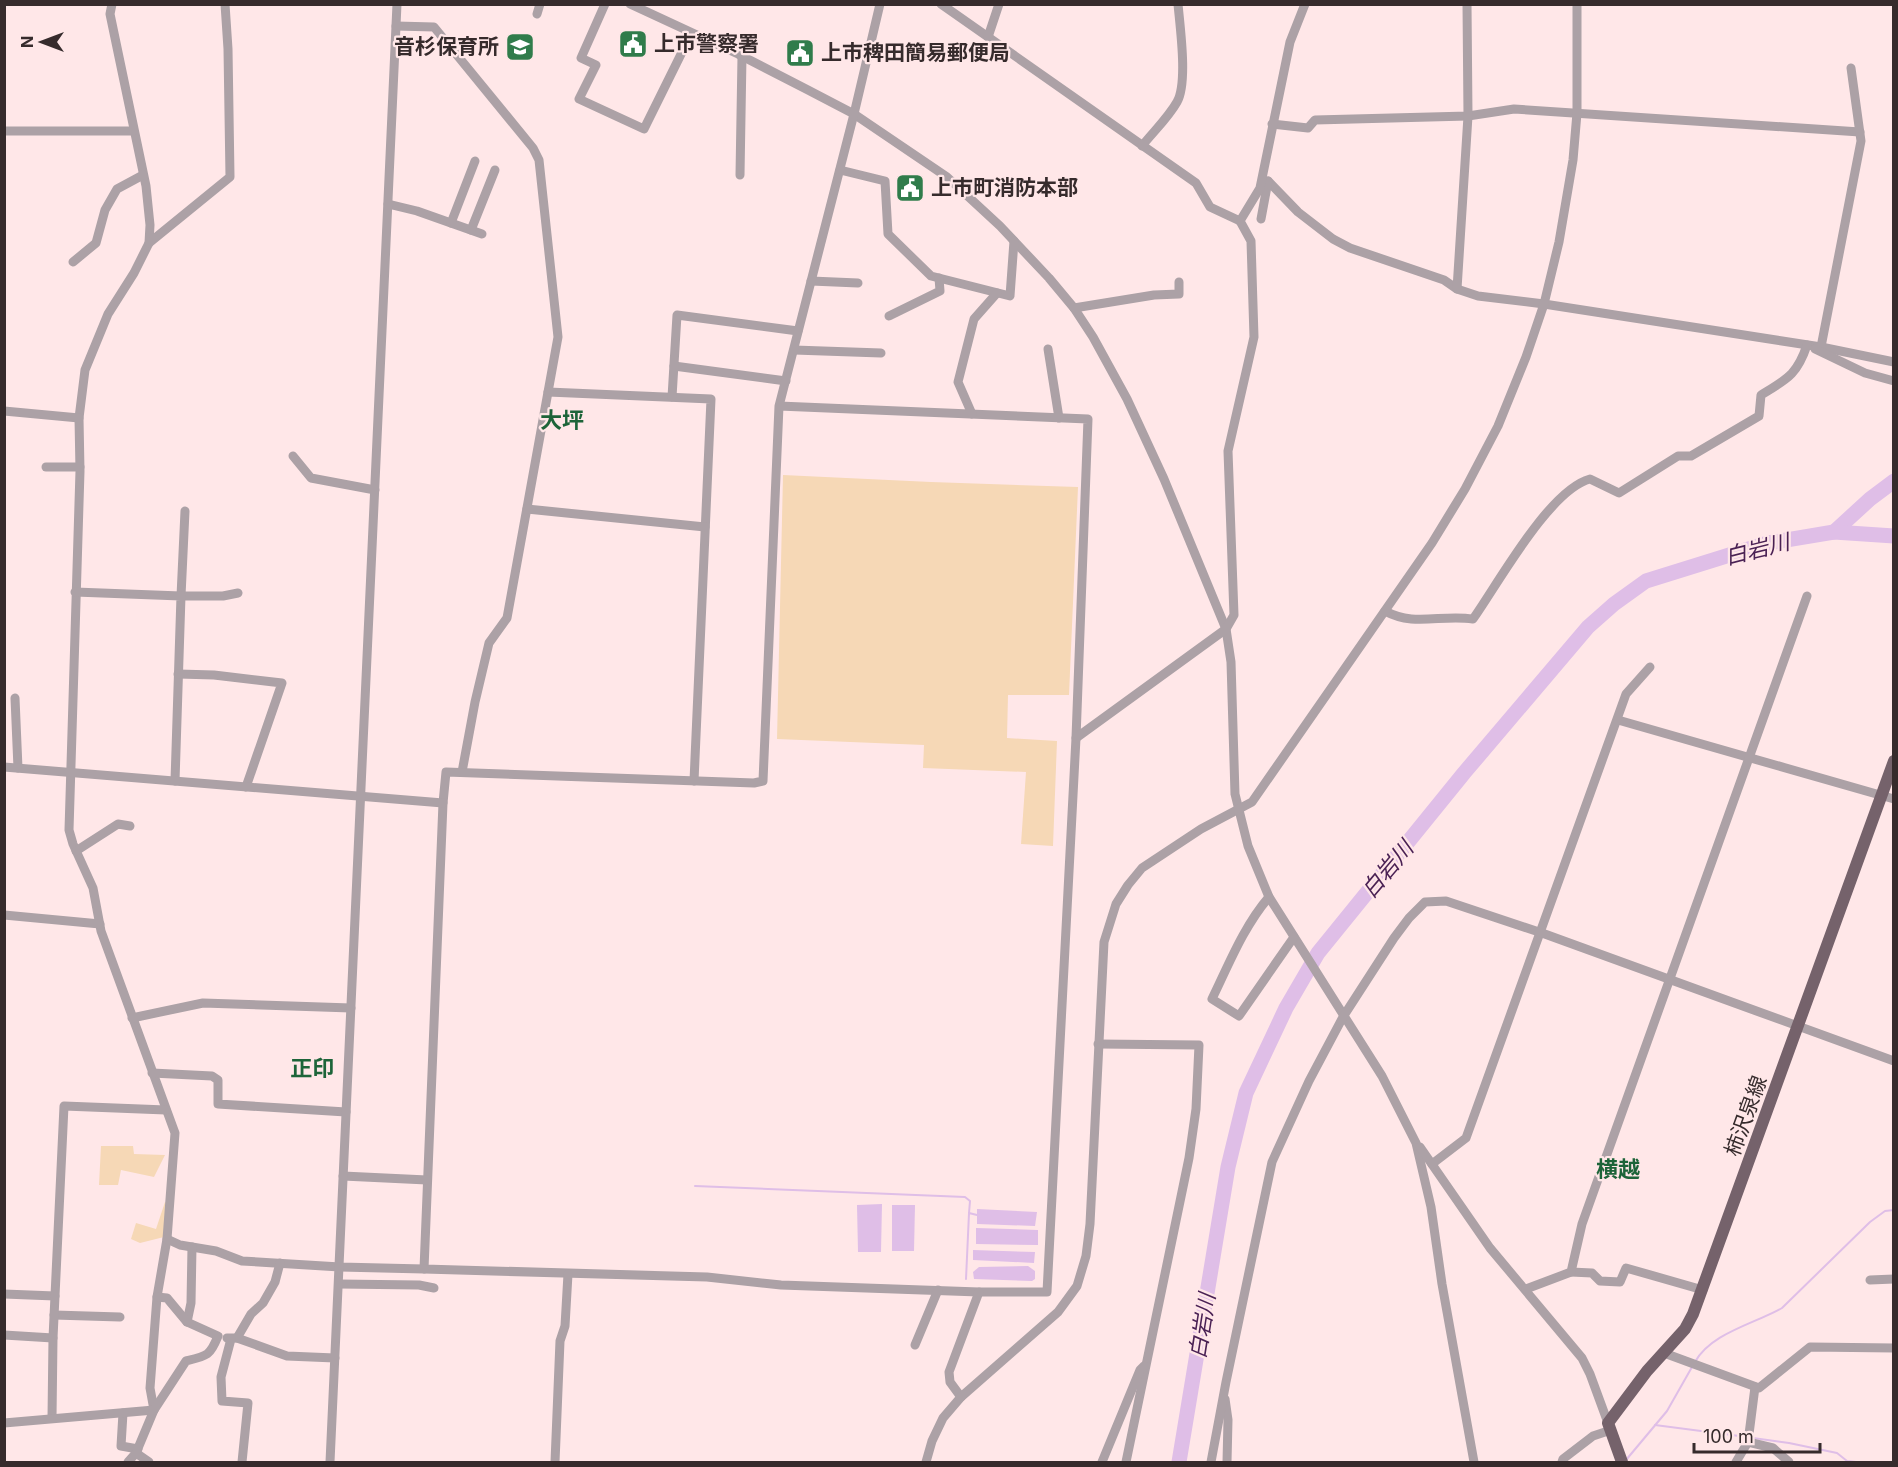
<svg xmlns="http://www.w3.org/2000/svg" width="1898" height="1467" viewBox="0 0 1898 1467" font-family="Inter,'Noto Sans JP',sans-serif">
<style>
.green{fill:#f6d8b6}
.water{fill:#dfbee7}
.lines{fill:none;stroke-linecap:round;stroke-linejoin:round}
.stream{stroke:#dfbee7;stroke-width:2}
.river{stroke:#dfbee7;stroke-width:15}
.minor{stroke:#aca1a6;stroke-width:9}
.major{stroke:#75626b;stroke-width:12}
.labels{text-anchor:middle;stroke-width:4.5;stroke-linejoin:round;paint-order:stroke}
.poi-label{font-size:21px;font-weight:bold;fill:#362b2c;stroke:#ffe7e8;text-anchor:start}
.street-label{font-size:21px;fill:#362b2c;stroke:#ffe7e8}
.neighbourhood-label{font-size:22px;font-weight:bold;fill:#1d6439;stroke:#ffe7e8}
.water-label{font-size:22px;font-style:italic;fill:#4a2154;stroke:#ffe7e8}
</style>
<rect width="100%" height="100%" fill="#ffe7e8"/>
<g class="green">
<path d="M783,475L931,482L1078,487L1069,695H1008L1007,738L1057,741L1053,846L1021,844L1026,772L923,768L924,745L777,739Z"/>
<path d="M101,1146H133L134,1154L165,1155L154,1177L121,1170L118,1185H99Z"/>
<path d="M165,1202L167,1203L164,1237L140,1243L131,1239L136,1223L156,1229Z"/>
</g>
<g class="water">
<path d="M882,1204L881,1252H858L857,1205Z"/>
<path d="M892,1205H915L914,1251H892Z"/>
<path d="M977,1209L1037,1212L1035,1226L977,1224Z"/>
<path d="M976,1228L1038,1230V1245L976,1244Z"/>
<path d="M973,1250L1035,1252L1034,1263L973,1260Z"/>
<path d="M1028,1266L1035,1271V1279L1032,1281L974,1279L973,1272L979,1267Z"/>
</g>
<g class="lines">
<g class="stream">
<path d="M695,1186L965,1197L970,1201L969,1213"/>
<path d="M966,1279L969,1213L977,1215"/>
<path d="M1695,1362C1711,1333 1754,1324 1782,1308L1870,1222L1885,1211L1894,1210"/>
<path d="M1655,1425L1747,1437"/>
<path d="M1753,1438L1789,1443L1837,1453L1847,1461L1856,1462"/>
<path d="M1626,1460L1667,1411L1692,1367"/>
</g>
<g class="river">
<path d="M1834,532L1870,499L1894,481"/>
<path d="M1179,1462L1228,1167L1246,1093L1286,1008L1318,953L1464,773L1588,627L1614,604L1646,581L1768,543L1834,532L1894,536"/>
</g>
<g class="minor">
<path d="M112,4L110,14L146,186L150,225L149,243L134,273L108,314L85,370L79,418L80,471L69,830L73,844L93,888L101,931L175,1133L167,1239L157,1297L150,1388L154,1410"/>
<path d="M605,4L581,58L596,65L579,99L644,129L691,34"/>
<path d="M630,4L738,54L808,90L854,114L947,177L1000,226L1049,278L1074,308L1093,337L1127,399L1164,479L1226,629L1231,662L1235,794L1248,846L1269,897L1382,1076L1416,1143L1431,1207L1442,1284L1474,1462"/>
<path d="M941,4L1196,183L1210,207L1240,221"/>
<path d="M537,14L540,4"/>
<path d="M396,26L434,27L533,148L539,160L558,337L507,618L489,643L475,702L462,772"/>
<path d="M988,37L999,4"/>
<path d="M1272,124L1308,128L1315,120L1468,116L1514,109L1860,132"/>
<path d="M4,131H133"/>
<path d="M1142,146C1153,132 1168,118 1177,102C1188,83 1180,27 1178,4"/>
<path d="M840,170L885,181L888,234L931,276L1010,296L1014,241"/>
<path d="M740,175L742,56"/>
<path d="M1268,181L1298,212L1333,239L1350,248L1444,280L1457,289L1478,296L1544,304L1821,347L1894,362"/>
<path d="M388,204L417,211L482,234"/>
<path d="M1261,219L1268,181"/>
<path d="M451,223L475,161"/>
<path d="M471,230L495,170"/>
<path d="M149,243L230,177L228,49L225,4"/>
<path d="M73,262L96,243L105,210L117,189L143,175"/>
<path d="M811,281L858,283"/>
<path d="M1457,289L1468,116L1467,4"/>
<path d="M1074,308L1154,295L1179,294V282"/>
<path d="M889,316L940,291L939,278"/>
<path d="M1821,347L1861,141L1851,68"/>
<path d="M1048,349L1059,418"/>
<path d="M1815,349L1865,373L1894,381"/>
<path d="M794,350L881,353"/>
<path d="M674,366L786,381"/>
<path d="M548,392L711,399L694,781"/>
<path d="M672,397L677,315L798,331"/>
<path d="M779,406L1088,419L1076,738L1047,1292H979L781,1285L707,1277L424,1269L443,803L446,772L754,783L763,781L779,406L854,114L880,4"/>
<path d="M4,411L79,418"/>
<path d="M972,414L958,382L974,319L997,293"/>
<path d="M293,456L311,478L375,490"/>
<path d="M46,467H80"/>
<path d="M527,509L705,527"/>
<path d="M185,511L181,596H223L238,593"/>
<path d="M75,592L181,596L175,781"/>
<path d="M1385,611C1414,627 1441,614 1473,619C1498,584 1549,490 1590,479L1619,493L1678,456H1691L1759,416L1761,395C1787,379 1797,375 1807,345"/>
<path d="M178,674L214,675L282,683L246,787"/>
<path d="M15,698L18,768"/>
<path d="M1618,720L1894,799"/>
<path d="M1076,738L1226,629L1234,615L1228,451L1254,337L1251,241L1240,221L1260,188L1290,42L1305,4"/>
<path d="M4,767L443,803"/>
<path d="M76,851L118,824L130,826"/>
<path d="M1269,897C1244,926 1229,964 1212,999L1239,1016L1294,937"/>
<path d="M4,915L100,924"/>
<path d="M132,1018L203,1003L351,1008"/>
<path d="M1098,1044L1199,1045L1196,1109L1189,1158L1126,1462"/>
<path d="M152,1073L212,1076L218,1080V1104L346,1112"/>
<path d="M1420,1147L1490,1248L1582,1358L1590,1374L1608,1423"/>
<path d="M1432,1164L1466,1138L1626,694L1650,667"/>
<path d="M343,1176L427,1180"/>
<path d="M167,1239L180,1245L216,1251L242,1261L340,1267L424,1269"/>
<path d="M1571,1272L1592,1273L1600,1281L1620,1282L1626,1268L1703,1290"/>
<path d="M1870,1280L1894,1279"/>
<path d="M339,1284L419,1285L434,1288"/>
<path d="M1526,1289L1571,1272L1582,1224L1807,596"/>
<path d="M4,1294L55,1296"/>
<path d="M54,1315L120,1317"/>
<path d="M187,1322L191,1303L192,1247"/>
<path d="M4,1335L53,1338"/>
<path d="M227,1338H237L287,1356L335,1358"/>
<path d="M237,1338L251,1314L263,1303L275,1282L280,1263"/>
<path d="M231,1339L221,1377L222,1401L248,1403L242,1462"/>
<path d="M915,1345L938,1290"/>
<path d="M1664,1353L1759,1388L1810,1347L1894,1348"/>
<path d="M961,1397L950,1382L949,1372L979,1292"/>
<path d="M1225,1399L1228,1420L1227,1462"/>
<path d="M123,1413L121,1446L138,1449"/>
<path d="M52,1418L53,1338L64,1106L166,1110"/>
<path d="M4,1423L154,1410"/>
<path d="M1748,1442L1773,1448L1789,1462"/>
<path d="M136,1453L149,1462"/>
<path d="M128,1462L136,1453L154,1410L186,1361C207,1356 210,1356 218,1336L187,1322L167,1298L157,1297"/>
<path d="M330,1462L397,4"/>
<path d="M555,1462L560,1341L565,1326L568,1274"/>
<path d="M926,1462L932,1441L943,1418L961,1397L1058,1312L1077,1286L1086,1256L1090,1224L1104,942L1116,904L1128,885L1142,868L1201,829L1252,802L1432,543L1465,489L1498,426L1526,357L1544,304L1559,242L1573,160L1577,113V4"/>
<path d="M1102,1462L1140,1370L1144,1366"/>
<path d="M1211,1462L1226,1382L1272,1162L1309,1081L1343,1017L1394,938L1409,918L1425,902L1446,901L1542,933L1894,1061"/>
<path d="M1562,1462L1563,1459L1593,1436L1611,1430"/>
<path d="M1736,1462L1748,1442L1755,1387"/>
</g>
<path class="major" d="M1622,1462L1608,1423L1647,1371L1685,1329L1693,1314L1894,761"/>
</g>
<defs>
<g id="civic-square" transform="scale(1.5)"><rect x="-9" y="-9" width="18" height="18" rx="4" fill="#307c4b" stroke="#ffe7e8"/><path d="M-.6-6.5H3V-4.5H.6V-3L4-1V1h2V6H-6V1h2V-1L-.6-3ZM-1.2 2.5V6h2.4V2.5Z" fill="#fff"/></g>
<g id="school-square" transform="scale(1.5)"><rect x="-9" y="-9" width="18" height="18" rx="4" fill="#307c4b" stroke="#ffe7e8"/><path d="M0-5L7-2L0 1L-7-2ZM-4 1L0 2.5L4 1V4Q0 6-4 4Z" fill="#fff"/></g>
</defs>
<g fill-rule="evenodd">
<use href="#civic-square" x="633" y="44"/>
<use href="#school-square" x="520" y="47"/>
<use href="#civic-square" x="800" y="53"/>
<use href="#civic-square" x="910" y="188"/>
</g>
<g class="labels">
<g class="poi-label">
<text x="654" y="51">上市警察署</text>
<text x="499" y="54" text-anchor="end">音杉保育所</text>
<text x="821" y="60">上市稗田簡易郵便局</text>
<text x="931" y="195">上市町消防本部</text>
</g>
<g class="street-label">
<text transform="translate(1746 1116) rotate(-70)" y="7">柿沢泉線</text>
</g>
<g class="neighbourhood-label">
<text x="562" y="428">大坪</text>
<text x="312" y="1076">正印</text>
<text x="1618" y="1177">横越</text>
</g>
<g class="water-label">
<text transform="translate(1757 549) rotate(-14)" y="8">白岩川</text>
<text transform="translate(1387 869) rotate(-50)" y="8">白岩川</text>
<text transform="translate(1202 1326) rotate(-81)" y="8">白岩川</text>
</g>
</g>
<rect width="1898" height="1467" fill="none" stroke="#362b2c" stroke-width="12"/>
<g transform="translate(42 42) rotate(270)" stroke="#ffe7e8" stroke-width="4.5" paint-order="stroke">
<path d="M0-4.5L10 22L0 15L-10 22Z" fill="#362b2c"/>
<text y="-9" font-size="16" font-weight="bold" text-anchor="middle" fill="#362b2c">N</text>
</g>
<path d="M1694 1443v9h126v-9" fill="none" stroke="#362b2c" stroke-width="3"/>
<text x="1703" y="1443" font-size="18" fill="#362b2c" stroke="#ffe7e8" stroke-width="4.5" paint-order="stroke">100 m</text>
</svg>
